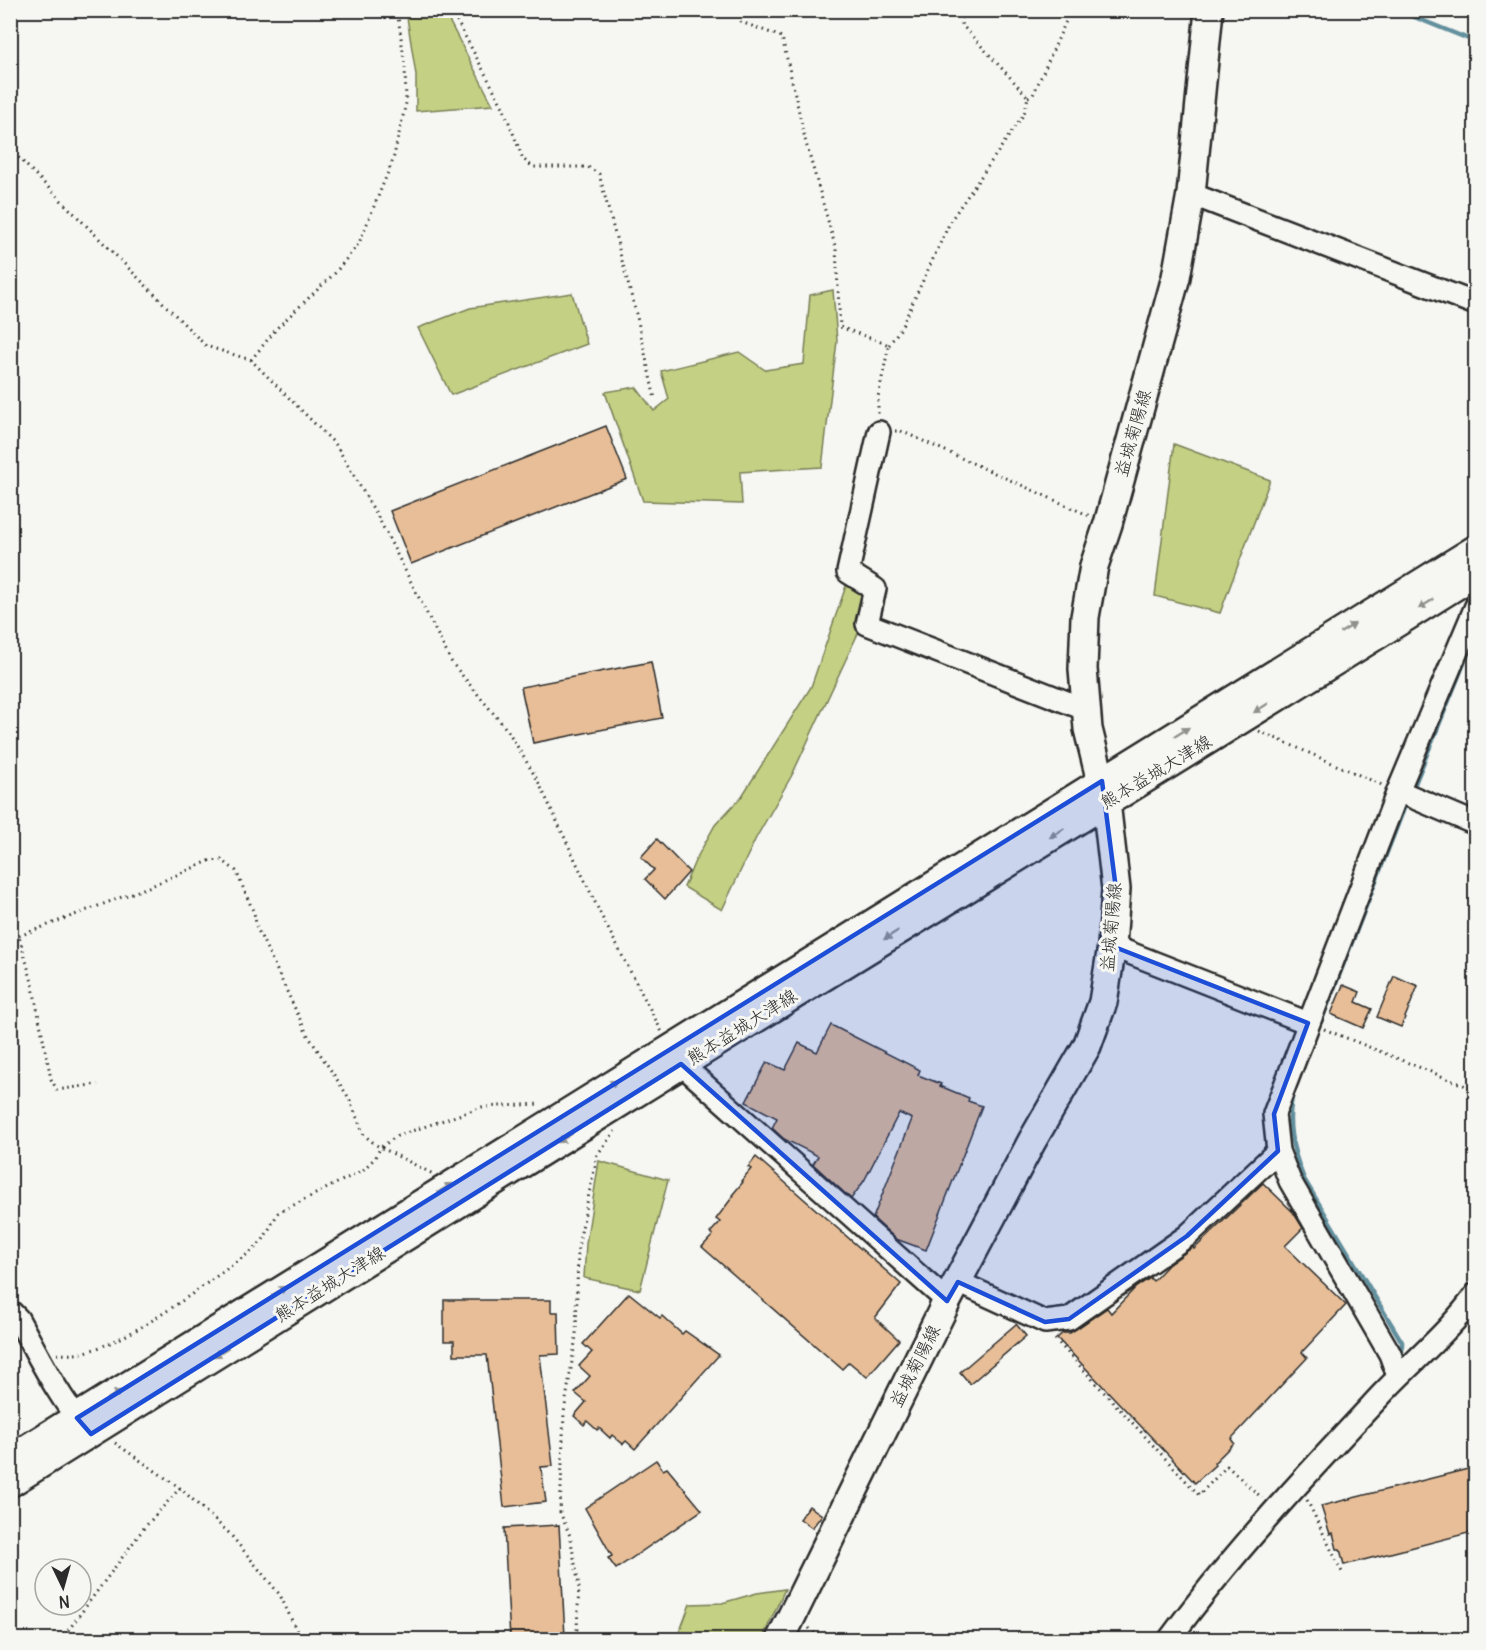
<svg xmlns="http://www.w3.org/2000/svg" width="1486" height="1650" viewBox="0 0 1486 1650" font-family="Delius,'Klee One',sans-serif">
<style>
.green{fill:#c4d083;stroke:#787e57;stroke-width:1.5}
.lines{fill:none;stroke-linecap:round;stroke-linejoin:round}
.stream{stroke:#63909e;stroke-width:4.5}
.building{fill:#e7be97;stroke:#2b2b2b;stroke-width:1.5}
.minor-casing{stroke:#2b2b2b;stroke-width:26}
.major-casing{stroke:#2b2b2b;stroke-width:32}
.path{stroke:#2b2b2b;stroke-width:3;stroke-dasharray:1.5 4.5;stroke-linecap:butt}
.minor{stroke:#f6f6f2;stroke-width:21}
.major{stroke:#f6f6f2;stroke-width:27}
.oneway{fill:#90908e}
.marked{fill:#1d4ed8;fill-opacity:0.2;stroke:#1d4ed8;stroke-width:4.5;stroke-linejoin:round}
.labels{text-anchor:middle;stroke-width:6;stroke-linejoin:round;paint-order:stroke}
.street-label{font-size:18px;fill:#2b2b2b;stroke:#f6f6f2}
</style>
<rect width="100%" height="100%" fill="#f6f6f2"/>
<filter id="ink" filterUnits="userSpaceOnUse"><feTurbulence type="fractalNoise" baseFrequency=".0167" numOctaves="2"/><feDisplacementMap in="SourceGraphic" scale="12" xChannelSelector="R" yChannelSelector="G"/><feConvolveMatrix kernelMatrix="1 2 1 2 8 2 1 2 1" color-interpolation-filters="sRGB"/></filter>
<g filter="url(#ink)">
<g class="green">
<path d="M406,11H444L493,105L416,111V75Z"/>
<path d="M833,290L837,341L822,467L740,472L742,504L643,501L605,392L636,387L654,411L669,399L661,371L739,352L765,370L804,364L810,295Z"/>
<path d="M572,293L587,344L451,395L418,328L470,308Z"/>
<path d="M1174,444L1270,480L1220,613L1155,596Z"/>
<path d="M847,583L870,595L861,627L792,775L756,838L722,910L684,887L695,861L715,825L742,796L811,687Z"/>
<path d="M599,1161L668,1180L640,1290L584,1278L586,1244Z"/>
<path d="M785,1589L762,1639H677L690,1604L722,1603L757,1593Z"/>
</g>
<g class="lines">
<g class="stream">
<path d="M1397,10L1476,42"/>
<path d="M1414,786L1474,639"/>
<path d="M1321,1022L1407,801"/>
<path d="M1294,1090C1285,1122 1292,1149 1304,1179L1402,1342V1356"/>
</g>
</g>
<g class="building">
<path d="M606,426L627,479L411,564L390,511Z"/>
<path d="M651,662L662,718L533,743L521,687Z"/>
<path d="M657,839L689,872L665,899L645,879L654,870L641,857Z"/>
<path d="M1394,976L1418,986L1401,1027L1377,1017Z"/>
<path d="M1343,985L1360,992L1356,1002L1372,1009L1363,1028L1331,1014Z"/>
<path d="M831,1025L920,1070L918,1075L941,1084L940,1086L969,1098L968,1101L982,1106L926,1250L896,1239L873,1218L912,1119L899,1113L864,1181L851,1199L813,1164L818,1156L784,1139L772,1128L777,1118L746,1102L767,1062L785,1070L799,1043L817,1052Z"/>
<path d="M756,1157L901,1284L875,1318L899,1340L867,1377L849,1362L842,1369L702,1247L713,1235L710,1233L720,1222L716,1219L734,1195L733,1194L743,1182L741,1181L751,1169L748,1167Z"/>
<path d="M1263,1183L1293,1212L1303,1228L1285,1246L1346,1305L1302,1352L1307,1358L1231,1439L1234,1443L1214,1463L1215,1465L1195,1483L1057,1338L1063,1333H1070L1076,1329L1107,1308L1111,1313L1136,1287L1150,1278L1153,1281L1168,1265L1193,1247L1194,1249Z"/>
<path d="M629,1293L660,1318L662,1316L682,1334L685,1331L719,1355L635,1449L626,1441L623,1444L612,1435L610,1438L599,1428L597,1430L587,1421L584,1425L574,1416L586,1402L575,1393L590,1376L579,1366L592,1352L583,1344Z"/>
<path d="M444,1300H551V1312H558L559,1354L540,1355L553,1466L541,1467L546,1502L504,1507L487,1355H454V1341H444Z"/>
<path d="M1016,1324L1026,1336L970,1384L960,1372Z"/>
<path d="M656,1460L663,1470L667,1468L702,1510L616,1569L608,1558L612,1556L585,1508Z"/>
<path d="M1476,1467V1531L1344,1565L1340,1549H1337L1333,1533L1330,1534L1321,1506Z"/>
<path d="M809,1506L822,1515L812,1528L800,1519Z"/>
<path d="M559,1525L565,1637L552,1638V1640H510L504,1528Z"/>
</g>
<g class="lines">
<g class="minor-casing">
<g id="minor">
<path d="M1191,194L1476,304"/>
<path d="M879,432L848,572L875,589L867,624L1087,710"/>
<path d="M1398,791L1476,824"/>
<path d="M1112,946L1308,1023"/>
<path d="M681,1064L947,1301"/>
<path d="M958,1282L1045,1322L1069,1319L1187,1236L1278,1151"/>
<path d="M10,1311L18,1319C39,1357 58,1397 86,1429"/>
<path d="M1398,1376L1390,1354L1290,1181L1278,1151L1274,1114L1398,791L1476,606"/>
<path d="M1169,1640C1233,1552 1308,1473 1382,1394C1412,1362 1451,1330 1476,1294"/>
</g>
</g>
<g class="major-casing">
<g id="major">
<path d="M10,1459L1476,549"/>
<path d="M10,1483C237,1344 461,1201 687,1061C950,898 1214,738 1476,573"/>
<path d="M780,1640L947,1301L1032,1141L1087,1046L1103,1002L1112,946L1116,889L1106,802L1088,729L1083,669L1085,617L1094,566L1108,524L1176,277L1191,194L1209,10"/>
</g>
</g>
<g class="path">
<path d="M451,10L503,107L523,159L533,167H588L599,174L637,317L655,399"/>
<path d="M736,10L741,22L782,37L806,143L836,249L840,327L889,345L878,397V414"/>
<path d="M1028,97L1033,95L1071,10"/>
<path d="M10,149L206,346L251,360L336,445L378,517L452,663L508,731L538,781L602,917L662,1032"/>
<path d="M889,345L901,328L951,220L1024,114L1028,97L962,25V17L966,10"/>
<path d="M251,360L278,327L335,273L359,243L393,160L406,103L405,65L397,10"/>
<path d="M895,431H901L1090,516"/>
<path d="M1259,731L1382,785"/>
<path d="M10,933L19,936L32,982L51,1079L57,1090L98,1084"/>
<path d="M19,936L151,886L209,861L222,860L236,871L254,913L257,928L307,1034L349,1098L364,1135L376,1145L433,1174"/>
<path d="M1324,1029L1476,1090"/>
<path d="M1470,1331L1476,1346"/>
<path d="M1055,1339L1199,1495L1227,1466L1262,1498"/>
<path d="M57,1354C65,1354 73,1355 81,1353C136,1340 204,1284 252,1251L263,1240L278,1213L363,1170L374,1159L381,1147L397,1136L482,1107L541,1104"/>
<path d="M115,1443L180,1488L230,1534L280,1595L301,1640"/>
<path d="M1307,1500L1343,1574"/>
<path d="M809,1628L821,1640"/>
<path d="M61,1640L144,1528L180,1488"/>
<path d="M570,1640L577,1629L579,1586L570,1536L560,1512L564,1413L576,1336L578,1247L597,1155L615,1131"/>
</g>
<use href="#minor" class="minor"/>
<use href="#major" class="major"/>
</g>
<defs><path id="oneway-solid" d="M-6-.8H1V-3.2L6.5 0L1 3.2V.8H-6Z" transform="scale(1.5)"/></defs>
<g class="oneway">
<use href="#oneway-solid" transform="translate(1426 604) rotate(148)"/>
<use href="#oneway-solid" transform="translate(1348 628) rotate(-32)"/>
<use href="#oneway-solid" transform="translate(1261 708) rotate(148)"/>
<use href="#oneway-solid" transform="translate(1182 732) rotate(-32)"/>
<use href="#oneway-solid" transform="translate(1057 833) rotate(148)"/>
<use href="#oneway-solid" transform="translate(891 935) rotate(148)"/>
<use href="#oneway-solid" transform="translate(610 1085) rotate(-32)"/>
<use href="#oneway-solid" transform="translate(565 1138) rotate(148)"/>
<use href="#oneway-solid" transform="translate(445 1188) rotate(-32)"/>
<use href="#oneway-solid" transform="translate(279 1291) rotate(-32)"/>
<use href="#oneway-solid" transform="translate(221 1352) rotate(148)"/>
<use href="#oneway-solid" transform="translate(114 1395) rotate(-32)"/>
</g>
</g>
<path class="marked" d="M1102,781L1116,889L1112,946L1308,1023L1274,1114L1278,1151L1187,1236L1069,1319L1045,1322L958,1282L947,1301L681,1064L91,1434L77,1418Z"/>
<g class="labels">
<g class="street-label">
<text transform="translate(1133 433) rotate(-74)" y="6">益城菊陽線</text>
<text transform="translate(1156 772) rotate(-31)" y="6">熊本益城大津線</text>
<text transform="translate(1111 927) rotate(-85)" y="6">益城菊陽線</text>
<text transform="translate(742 1027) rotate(-32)" y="6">熊本益城大津線</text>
<text transform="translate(330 1284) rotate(-32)" y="6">熊本益城大津線</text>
<text transform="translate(915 1366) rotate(-63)" y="6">益城菊陽線</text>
</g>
</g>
<rect width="1486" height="1650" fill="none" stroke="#f6f6f2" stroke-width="36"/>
<rect x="18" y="18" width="1450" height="1614" fill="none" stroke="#2b2b2b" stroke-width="2" filter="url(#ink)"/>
<g transform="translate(63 1587) rotate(175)"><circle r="28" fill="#f6f6f2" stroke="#a5a5a2" stroke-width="1.5"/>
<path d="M0-4.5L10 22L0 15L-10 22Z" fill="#2b2b2b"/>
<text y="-9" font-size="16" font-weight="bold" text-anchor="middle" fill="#2b2b2b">N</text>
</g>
</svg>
